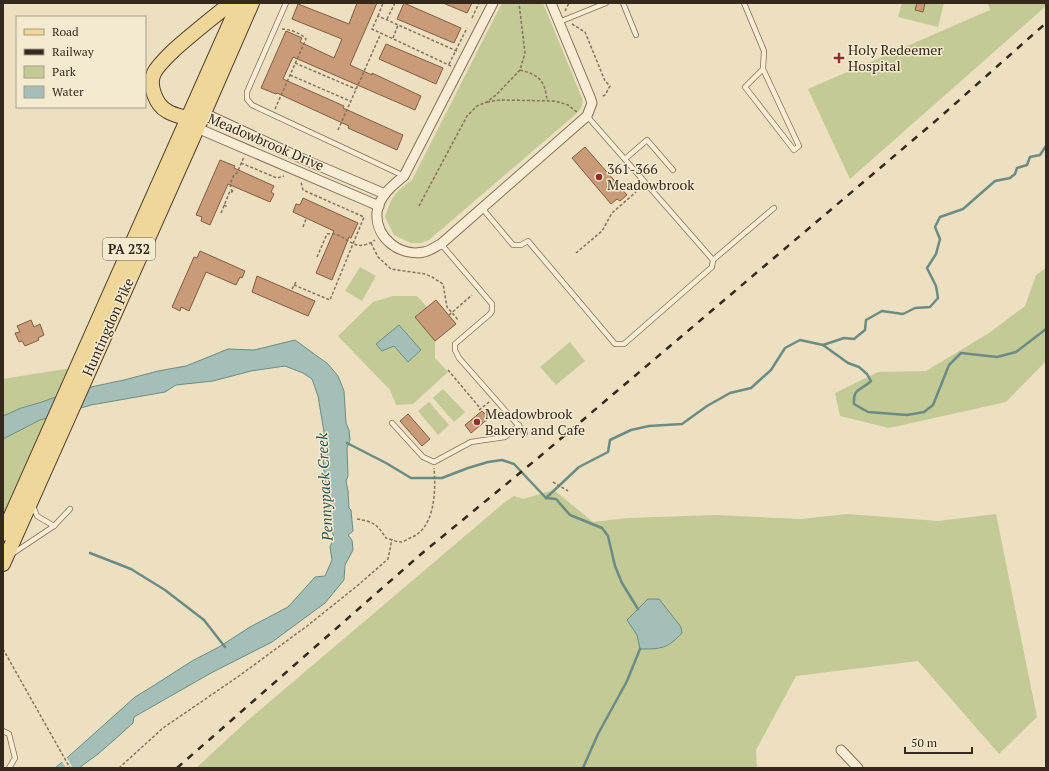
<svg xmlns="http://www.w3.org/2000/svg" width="1049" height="771" viewBox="0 0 1049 771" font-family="'PT Serif',serif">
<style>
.green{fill:#c3ca95}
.water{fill:#a3bfb7;stroke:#6b8c84}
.pier{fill:#ece0c1}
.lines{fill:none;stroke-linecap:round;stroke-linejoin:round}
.stream{stroke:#6b8c84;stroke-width:2.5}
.building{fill:#c99b78;stroke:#835c40}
.service-casing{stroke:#857159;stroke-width:6}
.minor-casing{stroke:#857159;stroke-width:11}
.primary-casing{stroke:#533f2d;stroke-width:16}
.path{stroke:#857159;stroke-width:1.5;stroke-dasharray:3 2;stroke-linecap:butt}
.service{stroke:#f8edd4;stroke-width:4.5}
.minor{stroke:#f8edd4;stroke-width:9}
.primary{stroke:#efd699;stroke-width:14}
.rail{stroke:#35291d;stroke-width:2.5;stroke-dasharray:7 7;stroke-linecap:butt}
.poi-dot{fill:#922c2b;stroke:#f4ead0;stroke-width:1.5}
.labels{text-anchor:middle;stroke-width:3;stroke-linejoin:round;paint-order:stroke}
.shield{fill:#f4ead0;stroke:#6e6353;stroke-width:1}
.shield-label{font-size:13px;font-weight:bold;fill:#35291d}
.poi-label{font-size:14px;fill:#35291d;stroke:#f4ead0;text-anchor:start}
.street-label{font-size:14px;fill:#35291d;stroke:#f4ead0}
.water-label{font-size:15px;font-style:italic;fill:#2d5553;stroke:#f4ead0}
</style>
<rect width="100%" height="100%" fill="#ece0c1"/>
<g class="green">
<path d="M502,3H543L582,98C584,106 581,108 576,114L429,240L421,243H411L394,235L385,217C392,196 394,193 412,180Z"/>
<path d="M902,3H944L938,27L898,17Z"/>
<path d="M988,3H1046V6L850,179L808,89L990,10Z"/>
<path d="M360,267L376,276L362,301L345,291Z"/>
<path d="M1046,268V361L1006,402L889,428L840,416L835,393L878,372L926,371L989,333L1025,306L1036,275Z"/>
<path d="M393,296H417L427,307L436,300L456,323L435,341V358L448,372L413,404L396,405L390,390L338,336L373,302Z"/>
<path d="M570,342L585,361L556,385L540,367Z"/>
<path d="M77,367L65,394C44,401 23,407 3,416V379Z"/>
<path d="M443,389L465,412L454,422L433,398Z"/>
<path d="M429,402L449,425L438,435L418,411Z"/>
<path d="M55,416L3,534V439L40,420Z"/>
<path d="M554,490L593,522L627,518L715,515L800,519L847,514L938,521L996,514L1037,717L999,754L918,661L796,676L756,750L757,768H196L247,721L505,502L514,496L523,499Z"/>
</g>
<g class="water">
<path d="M399,325L421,350L408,362L394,346L382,351L376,344Z"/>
<path d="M295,340L328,364L338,376L344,391L346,423L349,430L350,440L347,448L348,476L346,481L348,491L349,508L351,510L353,531L348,535L352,540L353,550L345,565L344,580L325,603L272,642L211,673L134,717L133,723L113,741L98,754L79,768H55L68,757L135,697L153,686L192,661L219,647L250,627L288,607L315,577L325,576L332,560L330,547L334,537L328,519L330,515L324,496L325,481L323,459L325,438L318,396L312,379L303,373L285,366L251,371L213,381L176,385L165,392L91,405L40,420L3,439V416L21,408L42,402L72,391L124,380L158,371L186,366L228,349L254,350Z"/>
<path d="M648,599H659L681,627L682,633C667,649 661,649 640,649L637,635L627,620Z"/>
</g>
<path class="pier" d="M66,756L73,768H66L61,760Z"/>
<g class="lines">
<g class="stream">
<path d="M823,345L844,338L854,339L865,330L866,320L882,311L903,314L915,308L930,307L938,298L936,286L927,268L936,254L940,239L935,227L940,217L963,209L995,181L1010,178L1015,174L1017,168L1027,165L1030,157L1040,155L1046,146"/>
<path d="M347,443L386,463L411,478H442L468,468L488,462L502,460L514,464L546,498"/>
<path d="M546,498L579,467L608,452L610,440L631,430L649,426L682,424L707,406L730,393L751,388L771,370L785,348L800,340L823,345L848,363L859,367L867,374L871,381C861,391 853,387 854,404L868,412L907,415L924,412L933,405L949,365L961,353L997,357L1016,352L1046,329"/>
<path d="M546,498L556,499L570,515L602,528L608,536L615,566L622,583L638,609"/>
<path d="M90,553L131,569L165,590L204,620L225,647"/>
<path d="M583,768L598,734L627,681L640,649"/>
</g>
</g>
<g class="building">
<path d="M357,3H377L350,65L372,75V73L421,96L415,110L293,57L283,79L344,106L343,108L403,135L397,150L348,128L349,126L277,93L276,94L261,88L286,31L302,38L300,42L334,58L342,39L292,19L298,4L349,24Z"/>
<path d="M404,3L461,28L454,43L397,19Z"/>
<path d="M443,3H472L467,13Z"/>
<path d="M917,3H925L923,12L915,10Z"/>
<path d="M386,44L443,68L436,84L379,59Z"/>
<path d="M585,147L627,195L620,201L617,199L611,204L572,158Z"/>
<path d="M220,160L235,166L234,168L274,186L271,192L274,194L270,202L228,184L210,225L201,221L202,217L196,215Z"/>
<path d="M303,198L358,223L351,238L349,237L332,280L316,273L334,231L293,212L296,204L300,205Z"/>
<path d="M200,251L245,271L242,278L240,277L236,285L206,272L189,311L181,307L180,311L172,307L194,257L197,258Z"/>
<path d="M257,276L315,301L308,316L252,292Z"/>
<path d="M436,300L456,324L435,341L415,317Z"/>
<path d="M31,320L34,327L40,324L44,335L38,338L39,340L25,346L22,341L19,342L15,333L20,332L17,326Z"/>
<path d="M482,411L489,418L471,433L465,425Z"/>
<path d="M408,414L430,439L422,446L400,421Z"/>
</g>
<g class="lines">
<g class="service-casing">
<g id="service">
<path d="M286,3L247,92V99L252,105L404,176"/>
<path d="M623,3L636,35"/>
<path d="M744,3L764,51L763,69L799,146L794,150L745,87L763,69"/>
<path d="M559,22L606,3"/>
<path d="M587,116L713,260"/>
<path d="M625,159L647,140L673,170"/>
<path d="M482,208L513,245H521L528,241L615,344H624L712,267L713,260L774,208"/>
<path d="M441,244L492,304V311L490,314L455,344V350L459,358L525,433"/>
<path d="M392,423L423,457L434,462L471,442L505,437L519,425"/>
<path d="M33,506L37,516L54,526"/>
<path d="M12,554L54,526L70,509"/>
<path d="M3,731L9,734L15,758L9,768"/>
</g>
</g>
<g class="minor-casing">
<g id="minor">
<path d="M493,3L404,176C393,185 379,196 377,212C375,238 400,257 424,252C430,251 436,246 441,244L587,116L592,103L590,97L551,3"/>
<path d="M200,115L204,113L303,159L385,194"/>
<path d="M194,125L197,128L379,206"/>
<path d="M841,750L858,768"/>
</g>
</g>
<g class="primary-casing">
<g id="primary">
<path d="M187,118C180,116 173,115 167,111C156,105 148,85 154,73C158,65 167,57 174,50C193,33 212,18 231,3"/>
<path d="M3,534L239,3"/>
<path d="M3,564L204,113L252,3"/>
</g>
</g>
<g class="path">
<path d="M565,11L569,3"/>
<path d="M378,16L383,3"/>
<path d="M472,18L479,3"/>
<path d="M387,19L395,3"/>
<path d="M572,24L585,32L605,81L610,86L605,95L601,97"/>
<path d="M393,38L398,25"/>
<path d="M295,63L356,89"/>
<path d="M449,64L467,28"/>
<path d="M451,66L372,29L378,16L459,52"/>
<path d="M520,70C539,75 545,80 547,101"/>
<path d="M290,75L350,101"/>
<path d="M487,102L500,100L555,101L568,105L577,112"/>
<path d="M275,109L306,39C301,33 289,29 281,29"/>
<path d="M338,130L381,33"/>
<path d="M241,163L277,178L284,176"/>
<path d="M232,192L230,184L234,175L237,173L244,157"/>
<path d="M224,205L228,207"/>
<path d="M419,206L467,116L477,106L487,102L497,94L520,70L525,53L519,3"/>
<path d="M221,213L230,191L232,192L234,188"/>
<path d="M303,227L306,219"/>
<path d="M371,243L378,257L391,269L425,274L432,277L443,284L447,307L459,321"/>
<path d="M576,253L602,231L612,213L636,192"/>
<path d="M317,257L327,234C348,231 351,256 375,240"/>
<path d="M294,285L330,300L364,217L303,190L301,182"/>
<path d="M292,289L296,282"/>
<path d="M449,315L472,295"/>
<path d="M448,370L480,408"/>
<path d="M479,410L489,402"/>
<path d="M553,482L568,491"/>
<path d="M357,519C374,522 377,524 386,538C390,539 397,542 401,542C404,542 407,539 410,538C435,529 436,491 434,468"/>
<path d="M3,649L70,768"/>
<path d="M119,768L163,728L239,676L307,626L357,586L388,559L392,539"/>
</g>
<use href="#service" class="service"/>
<use href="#minor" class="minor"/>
<use href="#primary" class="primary"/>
<path class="rail" d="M177,768L420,555L538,458L939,118L1046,23"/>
</g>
<g class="poi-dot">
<path d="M837 52h4v4h4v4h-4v4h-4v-4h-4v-4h4z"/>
<circle cx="599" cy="177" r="4"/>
<circle cx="477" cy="422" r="4"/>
</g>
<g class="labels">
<rect class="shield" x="103" y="238" width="52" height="22" rx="3"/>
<g class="shield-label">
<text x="129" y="254">PA 232</text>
</g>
<g class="poi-label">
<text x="848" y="55">Holy Redeemer<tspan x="848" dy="16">Hospital</tspan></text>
<text x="607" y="174">361-366<tspan x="607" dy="16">Meadowbrook</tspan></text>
<text x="485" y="419">Meadowbrook<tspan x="485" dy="16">Bakery and Cafe</tspan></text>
</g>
<g class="street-label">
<text transform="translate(266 142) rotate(23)" y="5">Meadowbrook Drive</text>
<text transform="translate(108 327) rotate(-66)" y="5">Huntingdon Pike</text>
</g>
<g class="water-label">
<text transform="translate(325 487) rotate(-93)" y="5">Pennypack Creek</text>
</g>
</g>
<rect width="1049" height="771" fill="none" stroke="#35291d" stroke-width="8"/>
<rect x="16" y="16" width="130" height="92" fill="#f4ead0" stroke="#a89d88"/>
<rect x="24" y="29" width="20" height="6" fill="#efd699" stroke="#a89d88"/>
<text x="52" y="36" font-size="12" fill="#35291d">Road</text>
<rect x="24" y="49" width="20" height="6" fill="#35291d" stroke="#a89d88"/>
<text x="52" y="56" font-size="12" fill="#35291d">Railway</text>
<rect x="24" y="66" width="20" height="12" fill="#c3ca95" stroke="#a89d88"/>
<text x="52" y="76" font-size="12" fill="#35291d">Park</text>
<rect x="24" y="86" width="20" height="12" fill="#a3bfb7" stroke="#a89d88"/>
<text x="52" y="96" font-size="12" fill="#35291d">Water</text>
<path d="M905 747v6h67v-6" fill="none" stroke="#35291d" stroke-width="2"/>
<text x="911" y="747" font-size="12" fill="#35291d" stroke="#f4ead0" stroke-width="3" paint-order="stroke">50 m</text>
</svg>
